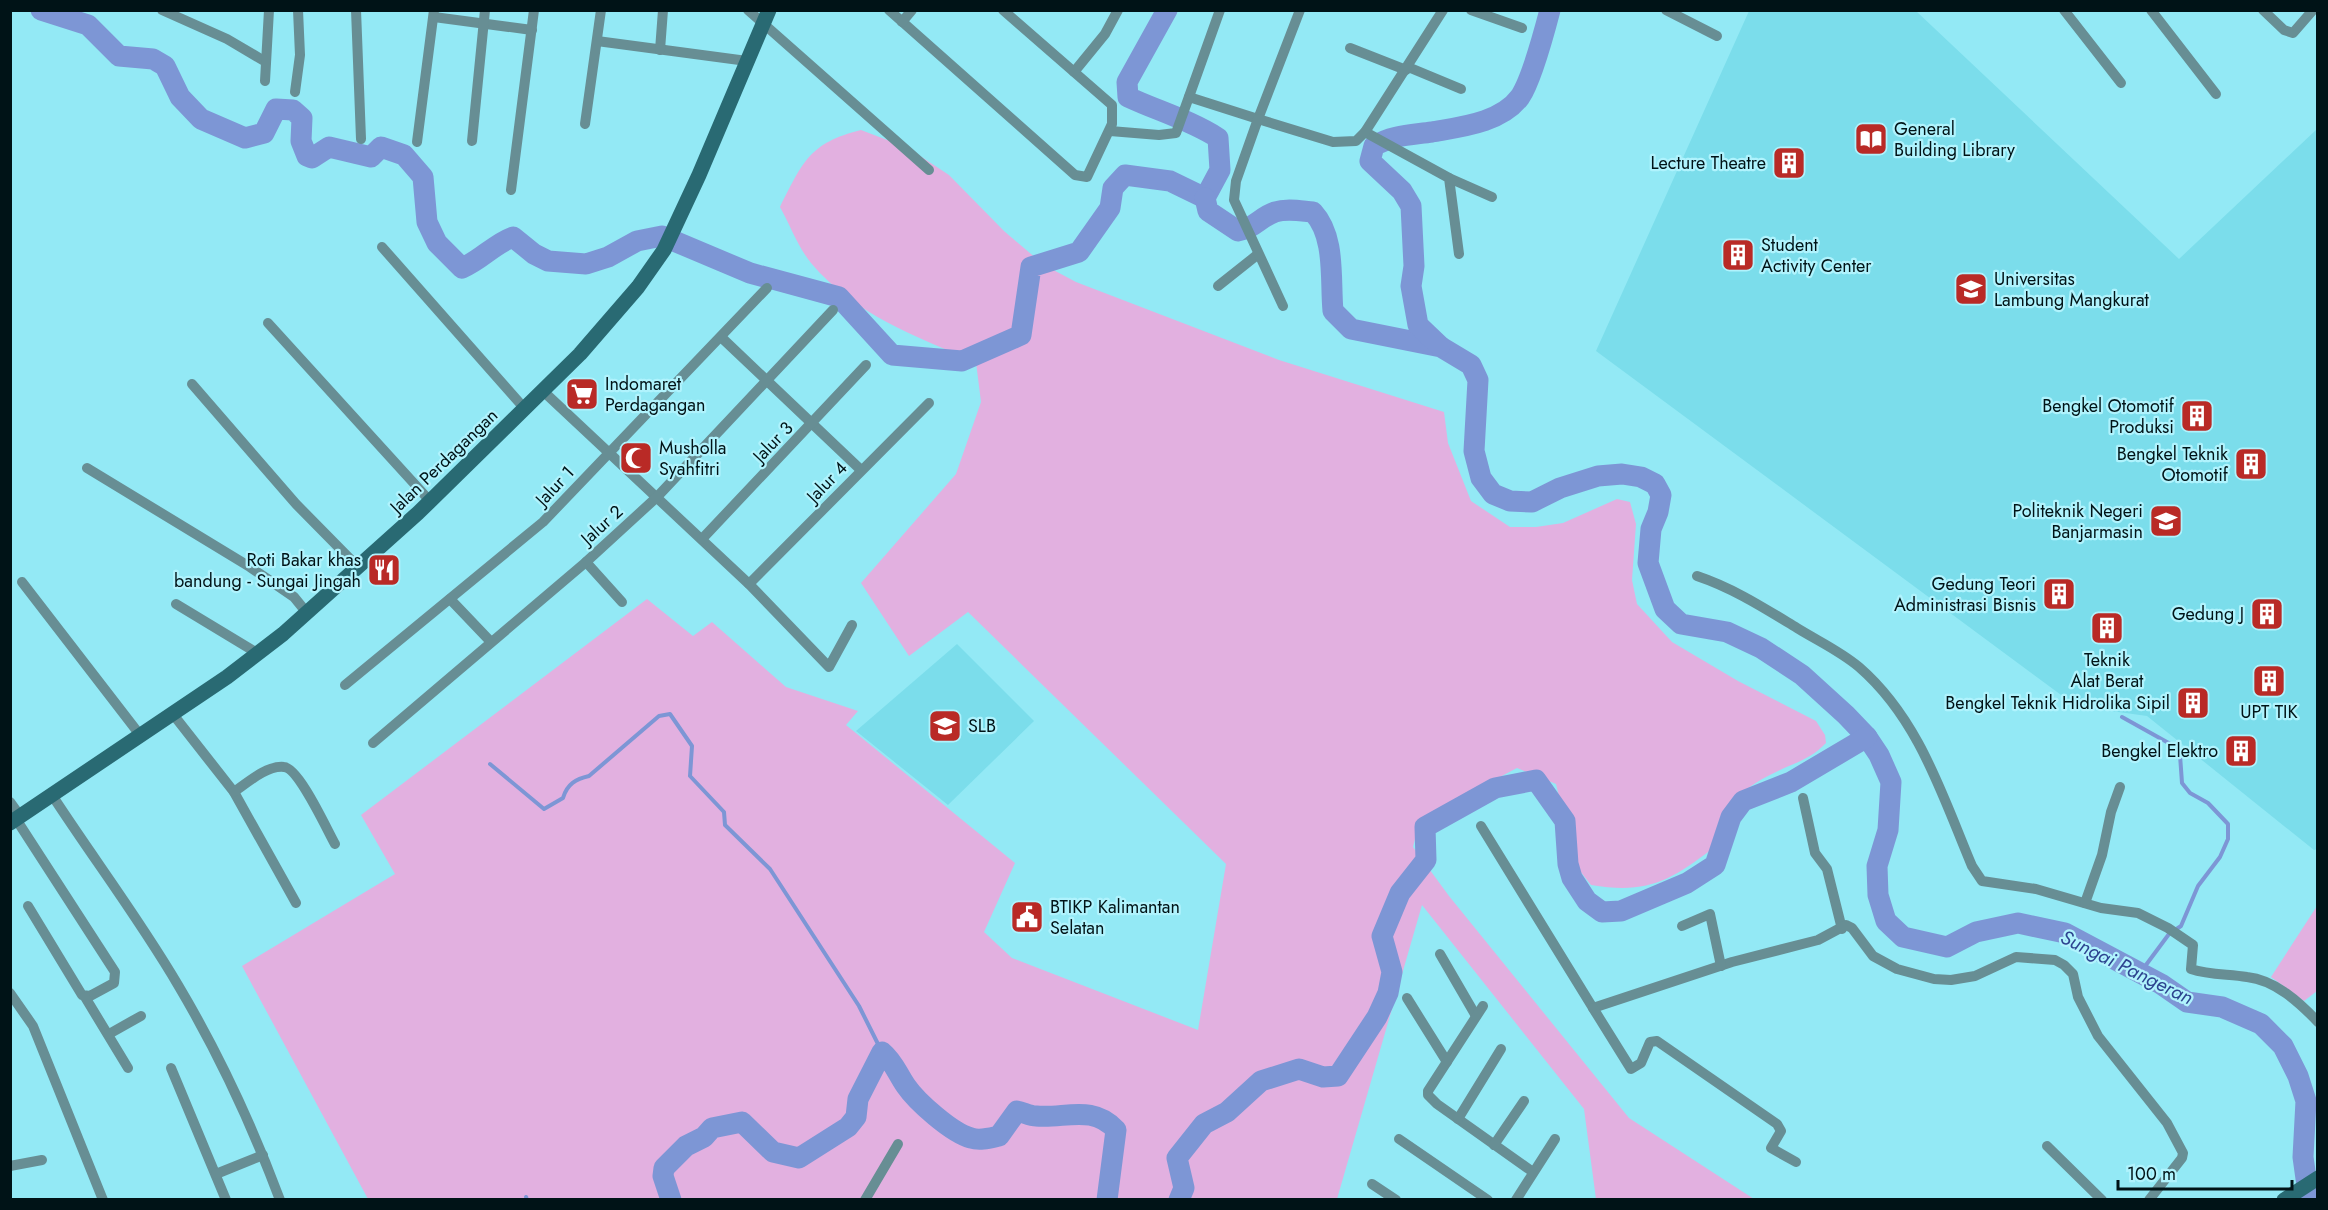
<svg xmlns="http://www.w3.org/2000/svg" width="2328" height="1210" viewBox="0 0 2328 1210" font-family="Jost,sans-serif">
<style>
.built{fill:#7bddeb}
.green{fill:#e2b0e0}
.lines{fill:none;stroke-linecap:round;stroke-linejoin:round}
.stream{stroke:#7d96d5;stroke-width:4}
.river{stroke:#7d96d5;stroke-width:21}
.street{stroke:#678e94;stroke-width:10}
.secondary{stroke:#296a73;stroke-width:15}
.labels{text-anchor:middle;stroke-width:4.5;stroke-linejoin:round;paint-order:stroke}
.poi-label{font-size:18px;fill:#001317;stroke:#b0f3fd;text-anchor:end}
.street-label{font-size:18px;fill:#001317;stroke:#b0f3fd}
.water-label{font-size:20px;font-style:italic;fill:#2d4490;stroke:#b0f3fd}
</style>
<rect width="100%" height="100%" fill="#93e9f5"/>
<g class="built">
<path d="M1749,11H1916L2179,259L2317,129V849L2314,850L2147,716L2076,706L1596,351Z"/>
<path d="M957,644L1034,721L948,805L856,731Z"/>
</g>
<g class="green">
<path d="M861,130L908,148L949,175L1004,231L1044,265L1076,282L1279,360L1444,412L1448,443L1471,501L1510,527H1536L1563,523L1617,499L1630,502L1636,524L1632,580L1637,604L1672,642L1738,681L1816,721L1825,735L1826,743C1810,760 1793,763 1774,773C1738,790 1721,810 1712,849C1669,882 1646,894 1591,885L1576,866L1556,784L1517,768L1420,819L1413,847L1449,896L1629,1118L1754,1199H1596L1584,1109L1422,905L1337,1199H368L242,966L395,874L361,815L647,599L693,636L712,622L786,687L858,711L846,725L1015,863L984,932L1012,958L1198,1030L1226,864L968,612L909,656L861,583L956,474L981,402L976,362C915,336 855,315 811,263C798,247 790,225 780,207C803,162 809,143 861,130Z"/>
<path d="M2317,906V991L2304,1001L2271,977Z"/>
</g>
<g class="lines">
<g class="stream">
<path d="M2122,717L2174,746L2180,755L2182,783L2190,793L2208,803L2228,824V839L2220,857L2198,886L2181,926L2169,934L2140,973"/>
<path d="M490,764L544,809L563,798C567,784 576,779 589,776L659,716L670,714L692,746L690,776L724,812L725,825L770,869L859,1006L882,1052"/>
<path d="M526,1197L527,1200"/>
</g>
<g class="river">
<path d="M41,10L88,25L119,56L153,59L165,66L180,97L201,119L245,138L264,133L276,109L293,110L302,118L301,141L307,156L312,158L329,147L371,157L381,147L404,155L423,177L427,222L437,243L462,268C481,260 494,244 513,237L534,254L548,261L586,264L608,257L637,241L662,236L750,273L839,297L892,355L962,361L1021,335L1031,267L1079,252L1110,208L1113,188L1125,175L1170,181L1205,198"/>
<path d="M1167,10L1127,82L1128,97C1158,111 1190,120 1218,138L1220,170L1205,198"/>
<path d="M1205,198L1208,211L1238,231C1255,228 1260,217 1275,212C1287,208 1301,211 1313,212C1336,237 1330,279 1333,311L1351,329L1441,347L1471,365L1478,380L1474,451L1481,478L1493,494L1510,501L1532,502L1560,488L1598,476L1622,474L1641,477L1655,484L1661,495L1658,512L1651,529L1648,563L1665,609L1681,624L1727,632L1761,648L1802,675L1846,715L1867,737L1879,755L1891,782L1888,830L1877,866L1878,895L1886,921L1903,937L1947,947L1976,932L2018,923L2065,933L2161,984L2187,1002L2222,1007L2261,1024L2283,1046L2298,1076L2306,1101L2303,1157L2309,1200"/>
<path d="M1440,346L1418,325L1411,286L1414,266L1411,206L1402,191L1370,161L1374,146C1392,135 1411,135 1432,132C1460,127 1501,123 1520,97C1532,79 1544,33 1550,10"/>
<path d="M671,1200L663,1176L664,1168L686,1146L704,1137L712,1128L742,1122L773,1152L799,1158L848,1127L856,1117L858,1099L882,1052C894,1062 897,1073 906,1086C917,1102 952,1133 971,1138C980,1141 990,1138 999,1136L1017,1111C1023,1112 1030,1116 1036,1116C1064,1119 1093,1104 1116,1130L1107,1200"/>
<path d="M1179,1200L1184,1188L1177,1158L1204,1124L1227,1112L1261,1081L1299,1069L1323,1077L1338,1076L1377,1017L1388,993L1392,972L1382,936L1400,893L1426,860L1425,827L1495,788L1536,780L1565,821L1568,864L1572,878L1587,901L1602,912L1621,911L1687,883L1715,865L1731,817L1743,801L1791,782L1867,737"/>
</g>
<g class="street">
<path d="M162,10L227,39L266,62"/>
<path d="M356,10L361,139"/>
<path d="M748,10L929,170"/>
<path d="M889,10L1075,175L1087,177L1112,124V105L1003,10"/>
<path d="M1471,10L1522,28"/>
<path d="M1666,10L1717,36"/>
<path d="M2064,10L2121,83"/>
<path d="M2151,10L2216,94"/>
<path d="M2263,10L2284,30L2293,33L2313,10"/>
<path d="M434,17L532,30"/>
<path d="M902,22L912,10"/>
<path d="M597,41L747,61"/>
<path d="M1350,48L1406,70"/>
<path d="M660,50L663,10"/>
<path d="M1408,67L1461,89"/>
<path d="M1074,72L1105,34L1118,10"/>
<path d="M265,81L269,10"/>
<path d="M295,92L300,55L298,10"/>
<path d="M1189,97L1258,119L1300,10"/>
<path d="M585,124L601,10"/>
<path d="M1110,131L1159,135L1176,133L1220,10"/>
<path d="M1365,132L1449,178L1459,254"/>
<path d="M472,141L485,10"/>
<path d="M417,142L434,10"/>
<path d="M1449,178L1492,197"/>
<path d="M511,190L534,10"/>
<path d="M382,247L525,409"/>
<path d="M1218,286L1257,255"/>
<path d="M1283,306L1234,200L1236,181L1258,119L1333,142L1356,141L1365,132L1443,10"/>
<path d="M268,323L430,501"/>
<path d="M722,338L861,470"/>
<path d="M192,384L296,504L359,568"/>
<path d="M543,391L749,584L829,667L852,625"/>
<path d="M87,468L250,567L294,597L307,613"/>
<path d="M702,539L866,365"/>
<path d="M586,562L622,602"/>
<path d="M1697,576C1733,588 1764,608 1797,628C1818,641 1840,651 1859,667C1919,719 1942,795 1972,866L1982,881L2036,889L2101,908L2138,913L2168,928L2193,945L2191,969C2209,975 2228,974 2247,977C2275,980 2299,1002 2318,1022"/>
<path d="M22,582L140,735"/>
<path d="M749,584L929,403"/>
<path d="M450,599L491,642"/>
<path d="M176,604L257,653"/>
<path d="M345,685L543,522L767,288"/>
<path d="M172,713L234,792L296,903"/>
<path d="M373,743L586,562L657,497L833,310"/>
<path d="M234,792C247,783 267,765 284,767C299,768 327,830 335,844"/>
<path d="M52,795C93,858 140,920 178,985C219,1054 252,1125 280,1200"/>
<path d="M1803,798L1815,853L1827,869L1842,929"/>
<path d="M10,802L20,816"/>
<path d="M16,819L115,972L114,983L90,996L82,995L28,906"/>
<path d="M1481,826L1593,1008L1732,962L1818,940L1846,925L1852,928L1873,956L1897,969L1934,979L1951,980L1975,976L2016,957L2055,960L2064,965L2073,974L2078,997L2098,1036L2167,1123L2183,1153L2182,1158L2149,1200"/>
<path d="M2085,903L2102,855L2111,812L2120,787"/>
<path d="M1682,926L1710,914L1721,966"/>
<path d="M1440,954L1476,1016"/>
<path d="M10,993L33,1026L103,1200"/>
<path d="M85,997L128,1068"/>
<path d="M1407,998L1447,1062"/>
<path d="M1483,1006L1428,1091V1095L1437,1104L1533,1172"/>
<path d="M1593,1008L1631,1069L1641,1063L1650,1042L1657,1041L1777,1124L1781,1131L1771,1148L1796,1162"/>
<path d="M109,1034L141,1016"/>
<path d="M171,1068L226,1200"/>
<path d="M1458,1119L1501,1049"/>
<path d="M1399,1139L1488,1200"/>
<path d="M1494,1145L1524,1101"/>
<path d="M2047,1146L2102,1200"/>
<path d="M10,1166L42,1160"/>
<path d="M216,1174L263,1155"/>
<path d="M1372,1184L1396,1200"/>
<path d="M865,1200L898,1144"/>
<path d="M1516,1200L1555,1139"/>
</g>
<g class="secondary">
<path d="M10,823L227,677L283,634L418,513L580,354L638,287L664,250L699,175L769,10"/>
<path d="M2284,1200L2318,1178"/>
</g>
</g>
<defs>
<g id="library-square" transform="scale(1.725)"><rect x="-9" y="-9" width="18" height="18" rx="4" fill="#b92a26" stroke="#b0f3fd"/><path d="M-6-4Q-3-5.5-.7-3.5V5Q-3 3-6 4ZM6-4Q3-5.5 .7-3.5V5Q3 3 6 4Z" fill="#fff"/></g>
<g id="building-square" transform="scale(1.725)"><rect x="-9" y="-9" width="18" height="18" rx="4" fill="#b92a26" stroke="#b0f3fd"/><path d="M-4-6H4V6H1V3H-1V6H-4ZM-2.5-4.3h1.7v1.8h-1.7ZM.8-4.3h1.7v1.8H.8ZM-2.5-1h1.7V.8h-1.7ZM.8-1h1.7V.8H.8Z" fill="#fff"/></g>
<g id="university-square" transform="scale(1.725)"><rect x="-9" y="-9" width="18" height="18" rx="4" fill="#b92a26" stroke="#b0f3fd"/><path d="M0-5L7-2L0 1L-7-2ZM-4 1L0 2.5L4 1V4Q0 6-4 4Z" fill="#fff"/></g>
<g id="supermarket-square" transform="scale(1.725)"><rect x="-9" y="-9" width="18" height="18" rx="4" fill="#b92a26" stroke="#b0f3fd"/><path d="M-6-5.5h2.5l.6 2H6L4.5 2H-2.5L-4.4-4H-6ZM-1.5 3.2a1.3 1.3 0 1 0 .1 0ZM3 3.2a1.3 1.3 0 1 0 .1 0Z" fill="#fff"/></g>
<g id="mosque-square" transform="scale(1.725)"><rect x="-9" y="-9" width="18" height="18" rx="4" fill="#b92a26" stroke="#b0f3fd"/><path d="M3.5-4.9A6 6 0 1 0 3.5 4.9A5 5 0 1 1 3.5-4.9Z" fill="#fff"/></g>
<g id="restaurant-square" transform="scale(1.725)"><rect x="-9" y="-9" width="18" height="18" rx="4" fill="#b92a26" stroke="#b0f3fd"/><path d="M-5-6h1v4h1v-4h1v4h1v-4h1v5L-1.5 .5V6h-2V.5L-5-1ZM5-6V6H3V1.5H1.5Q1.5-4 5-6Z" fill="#fff"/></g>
<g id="school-square" transform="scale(1.725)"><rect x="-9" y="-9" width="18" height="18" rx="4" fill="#b92a26" stroke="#b0f3fd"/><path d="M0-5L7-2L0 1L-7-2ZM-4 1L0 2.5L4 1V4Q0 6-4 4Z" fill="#fff"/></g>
<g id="civic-square" transform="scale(1.725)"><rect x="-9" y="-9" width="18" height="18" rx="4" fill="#b92a26" stroke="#b0f3fd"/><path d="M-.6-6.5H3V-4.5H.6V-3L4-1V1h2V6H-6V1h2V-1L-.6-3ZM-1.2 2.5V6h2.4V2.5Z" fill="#fff"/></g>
</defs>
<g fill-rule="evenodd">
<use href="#library-square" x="1871" y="139"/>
<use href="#building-square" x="1789" y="163"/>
<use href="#building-square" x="1738" y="255"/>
<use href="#university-square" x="1971" y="289"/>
<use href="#supermarket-square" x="582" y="394"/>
<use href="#building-square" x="2197" y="416"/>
<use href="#mosque-square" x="636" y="458"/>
<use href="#building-square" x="2251" y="464"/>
<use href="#university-square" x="2166" y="521"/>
<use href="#restaurant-square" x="384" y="570"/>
<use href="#building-square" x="2059" y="594"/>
<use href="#building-square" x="2267" y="614"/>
<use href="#building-square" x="2107" y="628"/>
<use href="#building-square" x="2269" y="681"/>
<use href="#building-square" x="2193" y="703"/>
<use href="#school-square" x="945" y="726"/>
<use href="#building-square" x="2241" y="751"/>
<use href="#civic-square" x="1027" y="917"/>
</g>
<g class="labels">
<g class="poi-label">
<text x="1894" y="135" text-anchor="start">General<tspan x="1894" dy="21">Building Library</tspan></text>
<text x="1766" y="169">Lecture Theatre</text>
<text x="1761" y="251" text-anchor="start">Student<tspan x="1761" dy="21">Activity Center</tspan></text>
<text x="1994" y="285" text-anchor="start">Universitas<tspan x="1994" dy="21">Lambung Mangkurat</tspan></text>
<text x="605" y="390" text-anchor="start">Indomaret<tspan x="605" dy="21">Perdagangan</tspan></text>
<text x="2174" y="412">Bengkel Otomotif<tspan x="2174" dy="21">Produksi</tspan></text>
<text x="659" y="454" text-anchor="start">Musholla<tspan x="659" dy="21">Syahfitri</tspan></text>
<text x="2228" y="460">Bengkel Teknik<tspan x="2228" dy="21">Otomotif</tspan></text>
<text x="2143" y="517">Politeknik Negeri<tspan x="2143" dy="21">Banjarmasin</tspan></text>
<text x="361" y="566">Roti Bakar khas<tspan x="361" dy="21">bandung - Sungai Jingah</tspan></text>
<text x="2036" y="590">Gedung Teori<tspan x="2036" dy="21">Administrasi Bisnis</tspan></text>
<text x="2244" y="620">Gedung J</text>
<text x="2107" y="666" text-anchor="middle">Teknik<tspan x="2107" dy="21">Alat Berat</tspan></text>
<text x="2170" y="709">Bengkel Teknik Hidrolika Sipil</text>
<text x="2269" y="718" text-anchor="middle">UPT TIK</text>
<text x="968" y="732" text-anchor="start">SLB</text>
<text x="2218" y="757">Bengkel Elektro</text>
<text x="1050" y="913" text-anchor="start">BTIKP Kalimantan<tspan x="1050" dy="21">Selatan</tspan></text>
</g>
<g class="street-label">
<text transform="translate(773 442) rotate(-46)" y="6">Jalur 3</text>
<text transform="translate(444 461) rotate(-44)" y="6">Jalan Perdagangan</text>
<text transform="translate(827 482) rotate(-46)" y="6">Jalur 4</text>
<text transform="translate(555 486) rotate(-47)" y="6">Jalur 1</text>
<text transform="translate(602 525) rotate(-42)" y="6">Jalur 2</text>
</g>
<g class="water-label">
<text transform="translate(2127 967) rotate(26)" y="7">Sungai Pangeran</text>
</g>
</g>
<rect width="2328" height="1210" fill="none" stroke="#001317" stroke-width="24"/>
<path d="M2118 1180v9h174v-9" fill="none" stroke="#001317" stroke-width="3"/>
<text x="2127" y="1180" font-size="18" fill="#001317" stroke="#b0f3fd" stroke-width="4.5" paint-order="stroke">100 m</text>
</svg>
